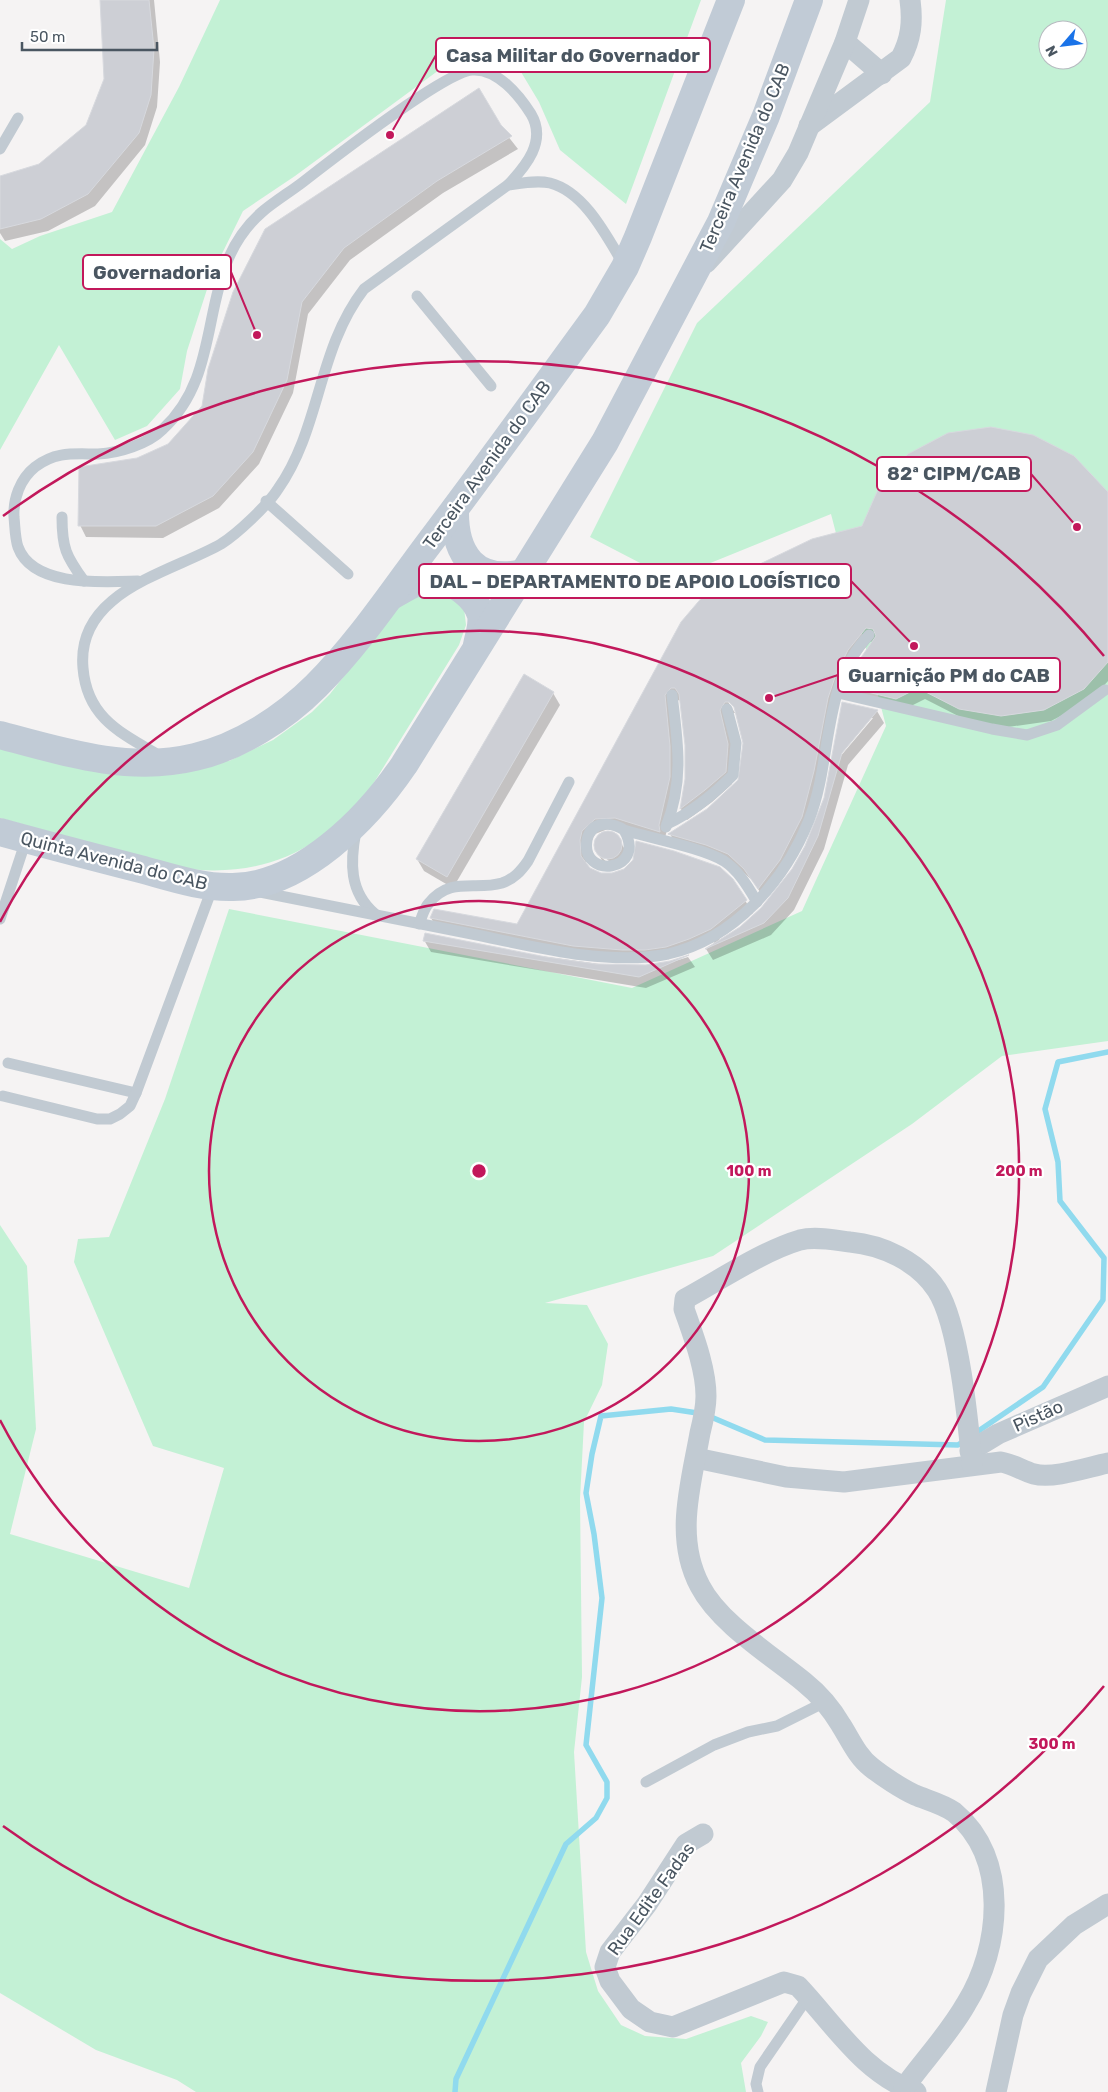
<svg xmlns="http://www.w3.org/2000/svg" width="1108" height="2092" viewBox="0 0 1108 2092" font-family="Rubik,sans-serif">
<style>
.green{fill:#c3f1d5;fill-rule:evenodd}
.shadow{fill:#0003;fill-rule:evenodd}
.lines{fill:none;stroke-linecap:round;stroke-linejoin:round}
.stream{stroke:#90daee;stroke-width:5.5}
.building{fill:#cdcfd5;stroke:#d7d9de}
.service{stroke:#c1cad2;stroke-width:11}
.minor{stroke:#c1cad2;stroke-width:21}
.secondary{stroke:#c1cbd6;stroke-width:28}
.ring{fill:none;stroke:#c2185b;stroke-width:2.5}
.labels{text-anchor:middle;stroke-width:4.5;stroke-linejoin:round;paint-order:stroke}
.street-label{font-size:18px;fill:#4a5661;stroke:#fff}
.centre{fill:#c2185b;stroke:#fff;stroke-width:2.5}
.ring-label{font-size:15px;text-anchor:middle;font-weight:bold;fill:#c2185b;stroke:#fff;stroke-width:4.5;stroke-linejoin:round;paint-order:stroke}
.leader{fill:none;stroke:#c2185b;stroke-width:2}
.callout-dot{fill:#c2185b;stroke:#fff;stroke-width:2}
.callout{fill:#fff;stroke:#c2185b;stroke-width:2}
.callout-label{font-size:19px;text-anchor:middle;font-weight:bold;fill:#4a5661}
</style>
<rect width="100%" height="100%" fill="#f5f3f3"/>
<g class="green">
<path d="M220,0H701L626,204L560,150L539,102L521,72L501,55L477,51L454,59L295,176L243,211L212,274L187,351L180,389L147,426L115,440L59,345L0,450V239L12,249L40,236L112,212L179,87Z"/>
<path d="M946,0H1108V1041L1002,1056L912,1124L713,1256L545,1303L587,1305L608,1344L602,1385L584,1422L580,1499L582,1677L574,1752L586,1952L598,1991L621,2025L645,2036L686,2039L751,2016L768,2022L761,2036L741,2063L746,2092H196L177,2080L96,2050L0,1993V1225L27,1266L36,1429L10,1534L189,1588L224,1468L153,1446L74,1262L78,1239L109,1237L165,1099L229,909L632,988L802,911L886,726L831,514L671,579L590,537L697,323L930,102ZM1048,30H1078V60H1048Z"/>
<path d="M440,588L464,608L466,625L459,645L370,789C321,853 259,879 180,868L0,818V745L229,761L273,740L312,712L330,694L401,603Z"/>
</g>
<g class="shadow">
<path d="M101,0H154L160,62L157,107L145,145L95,206L48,231L5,241L0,233V178L39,165L87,125L105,80Z"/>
<path d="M500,126L518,149L443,193L350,260L308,314L293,393L259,464L219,508L163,538L86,537L80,525L137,459L169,445L203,407L234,293Z"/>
<path d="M1108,495V681L1090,701L1051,721L1008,727L966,720L925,699L903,710L855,699L849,687L875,641L870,642L854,662L842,686L808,830L765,900L753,881L736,866L677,846L670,834L707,810L739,781L745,743L737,712L727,696L725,697L735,713H731L734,756L732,784L712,802L687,820L681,809L686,778L685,729L681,700L673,701L676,790L665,838L608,829L595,834L586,852V865L589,869L601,874L732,880L753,913L719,939L720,941L740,928L762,909L793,870L806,847L825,799L843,703L877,711L884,723L848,765L824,849L794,910L771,935L713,960L706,949L715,944L714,942L673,958L629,962L438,930L431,918L518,925L682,623ZM869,718H873L839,758L838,756Z"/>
<path d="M553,693L560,705L453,888L424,871L417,859Z"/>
<path d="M607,833L617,836L624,848L627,857L623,867L611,869L603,862L596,850V841L599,836ZM601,854L609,861L608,863L601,857Z"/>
<path d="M424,940L621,967L669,963L688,957L695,967L646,988L431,952Z"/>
</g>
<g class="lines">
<g class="stream">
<path d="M974,1434L1043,1387L1103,1300L1104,1258L1060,1201L1058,1162L1045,1109L1058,1062L1108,1052"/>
<path d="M455,2092L456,2079L566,1844L596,1818L607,1798V1782L586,1745L602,1598L594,1534L586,1493L592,1454L601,1416L671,1409L704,1414L765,1440L958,1445L964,1441"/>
</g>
</g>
<g class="building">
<path d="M100,0H149L154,49L151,95L139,133L88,194L41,219L0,229V176L39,164L86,125L104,79Z"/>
<path d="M479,88L501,125L512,136L437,181L344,248L302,302L287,380L253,452L213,496L156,526H78L79,467L137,458L168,444L202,406L208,369L233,292L265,229Z"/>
<path d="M991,427L1033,435L1074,456L1108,492V662L1084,689L1044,710L1001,716L959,709L918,688L896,699L847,687L860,659L876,636L873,629L866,628L848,650L836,674L828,698L814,771L802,817L780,860L758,889L744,869L728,854L706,845L668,834L707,809L738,780L743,743L734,707L729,702H725L720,710L728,744L726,772L705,790L680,809L685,779V745L679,694L675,688H671L665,695L670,746V777L659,825L660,832L615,818L595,819L582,831L580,840L581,856L590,868L601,873H612L624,869L633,860L636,841L674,851L720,867L733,879L747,900L711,929L689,939L666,947L645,950H622L573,946L430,918L434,909L517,924L681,622L710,588L812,539L862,526L879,487L908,454L948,433Z"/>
<path d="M524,674L554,692L447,877L416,859Z"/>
<path d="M842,702L878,710L842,753L818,836L788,898L764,923L705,949L740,927L761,908L792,869L805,846L824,798Z"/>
<circle cx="608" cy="845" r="14"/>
<path d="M425,933L546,957L596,964L646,965L670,961L689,955L639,977L423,941Z"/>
</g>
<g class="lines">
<g class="service">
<path d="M0,149L18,118"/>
<path d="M417,296L491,386"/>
<path d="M266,501L348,574"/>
<path d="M62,517C62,548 66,556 84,581"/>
<path d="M138,581C104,582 33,588 18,547C15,538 15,527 14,517C13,499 20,479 35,467C56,451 74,454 98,454C119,453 148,444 163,429C229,368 193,272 262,212C275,201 290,192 303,182C330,161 445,72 472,70C497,68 519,95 531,114C547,141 526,166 508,185"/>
<path d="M838,693L992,729L1027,735L1057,725L1105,690"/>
<path d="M160,756C121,733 87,718 83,668C76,591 170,573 221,544C237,534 268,505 278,489C321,428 317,350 364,289L508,185C522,183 537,180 550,183C585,192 607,237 624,265"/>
<path d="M667,824C693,812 713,795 733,775L736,743L727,709"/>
<path d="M666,827C684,781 678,743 672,695"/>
<path d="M624,830C648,872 580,880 587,840C591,820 612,822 624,830C650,838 703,848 724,861C739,871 748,887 757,902"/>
<path d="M356,831C350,862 349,892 375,914"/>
<path d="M255,891C329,906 403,921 477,935C535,947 609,966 668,954C734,939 785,881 809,820C833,760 821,685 869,635"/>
<path d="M0,919L26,840"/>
<path d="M419,924C422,917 424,908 429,903C451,876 475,891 502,883C514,879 521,871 528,861L569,782"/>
<path d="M8,1063L136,1093"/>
<path d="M3,1096L97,1119H110L120,1114L130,1106L136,1093L213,886"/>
<path d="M646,1782L714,1745L748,1732L777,1726L825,1702"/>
<path d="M758,2092L756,2084L760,2067L808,1997"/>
</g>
<g class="minor">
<path d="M845,42L882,74"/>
<path d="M809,126L901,58C911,39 913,22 910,0"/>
<path d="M706,263L782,180L798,153L845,42L859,0"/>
<path d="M970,1451L998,1434L1108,1386"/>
<path d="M696,1458L786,1477L844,1482L1001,1462C1013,1464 1023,1471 1034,1474C1054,1479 1088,1467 1108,1463"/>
<path d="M703,1834L686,1844L647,1904L610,1952L605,1967L610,1981L631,2009L650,2022L673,2027L784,1982L798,1986C834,2024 864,2074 916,2092"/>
<path d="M904,2088C924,2060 949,2034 966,2004C1001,1948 1010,1858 954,1812C943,1804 927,1800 915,1795C902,1789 882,1776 871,1767C857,1756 850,1739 841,1725C831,1708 819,1694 804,1682C771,1655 719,1623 700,1586C674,1537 691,1484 700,1433C703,1421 706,1408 706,1396C706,1368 693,1335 684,1309L685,1299C720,1280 763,1251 800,1240C815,1236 834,1240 850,1242C882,1245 918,1261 937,1290C959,1324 968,1421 972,1464"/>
<path d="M996,2092L1013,2015L1021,1993L1038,1959L1074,1925L1108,1904"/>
</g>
<g class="secondary">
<path d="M455,509C454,555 475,584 524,573"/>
<path d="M391,596C403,590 420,578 434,578C452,579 476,597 481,615C483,624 479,635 477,645"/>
<path d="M0,735C63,752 129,773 195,757C239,747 284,718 316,686C357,645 390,596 424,550C483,472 540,393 597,315L625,267L638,237L731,0"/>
<path d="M0,832C47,845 93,857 140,869C170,877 201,888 233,887C302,886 368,818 404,765L605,442L721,222L766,116L809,0"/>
</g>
</g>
<g class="ring">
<circle cx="479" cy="1171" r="270"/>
<path d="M0 922A540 540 0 1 1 0 1420"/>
<path d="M1104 1686A810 810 0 0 1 3 1826M3 516A810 810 0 0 1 1104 656"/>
</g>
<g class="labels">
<g class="street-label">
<text transform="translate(745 158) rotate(-67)" y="6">Terceira Avenida do CAB</text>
<text transform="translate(487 465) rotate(-54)" y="6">Terceira Avenida do CAB</text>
<text transform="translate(114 861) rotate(14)" y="6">Quinta Avenida do CAB</text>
<text transform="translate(1038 1416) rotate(-24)" y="6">Pistão</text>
<text transform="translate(651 1899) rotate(-54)" y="6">Rua Edite Fadas</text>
</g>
</g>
<circle cx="479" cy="1171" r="8" class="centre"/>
<g class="ring-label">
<text x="749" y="1176">100 m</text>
<text x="1019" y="1176">200 m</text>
<text x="1052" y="1749">300 m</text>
</g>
<path class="leader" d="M390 135L436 55M257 335L231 272M1077 527L1031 474M914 646L851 581M769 698L838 675"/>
<g class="callout-dot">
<circle cx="390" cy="135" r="5"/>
<circle cx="257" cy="335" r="5"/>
<circle cx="1077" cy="527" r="5"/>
<circle cx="914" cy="646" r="5"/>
<circle cx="769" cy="698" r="5"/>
</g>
<g class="callout">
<rect x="436" y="38" width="274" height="34" rx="5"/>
<rect x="83" y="255" width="148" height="34" rx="5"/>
<rect x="877" y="457" width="154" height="34" rx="5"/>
<rect x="419" y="564" width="432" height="34" rx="5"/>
<rect x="838" y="658" width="222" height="34" rx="5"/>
</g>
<g class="callout-label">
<text x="573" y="62">Casa Militar do Governador</text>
<text x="157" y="279">Governadoria</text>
<text x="954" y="480">82ª CIPM/CAB</text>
<text x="635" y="588">DAL – DEPARTAMENTO DE APOIO LOGÍSTICO</text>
<text x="949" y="682">Guarnição PM do CAB</text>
</g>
<g transform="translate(1063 45) rotate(242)"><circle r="24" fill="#ffffff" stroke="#b7bbc0"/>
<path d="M0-4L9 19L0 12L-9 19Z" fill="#1a73e8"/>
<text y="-8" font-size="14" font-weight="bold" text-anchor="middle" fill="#4a5661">N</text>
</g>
<path d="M22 42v8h135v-8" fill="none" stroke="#4a5661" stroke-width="2.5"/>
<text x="30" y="42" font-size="15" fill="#4a5661" stroke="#ffffff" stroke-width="4" paint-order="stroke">50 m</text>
</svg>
